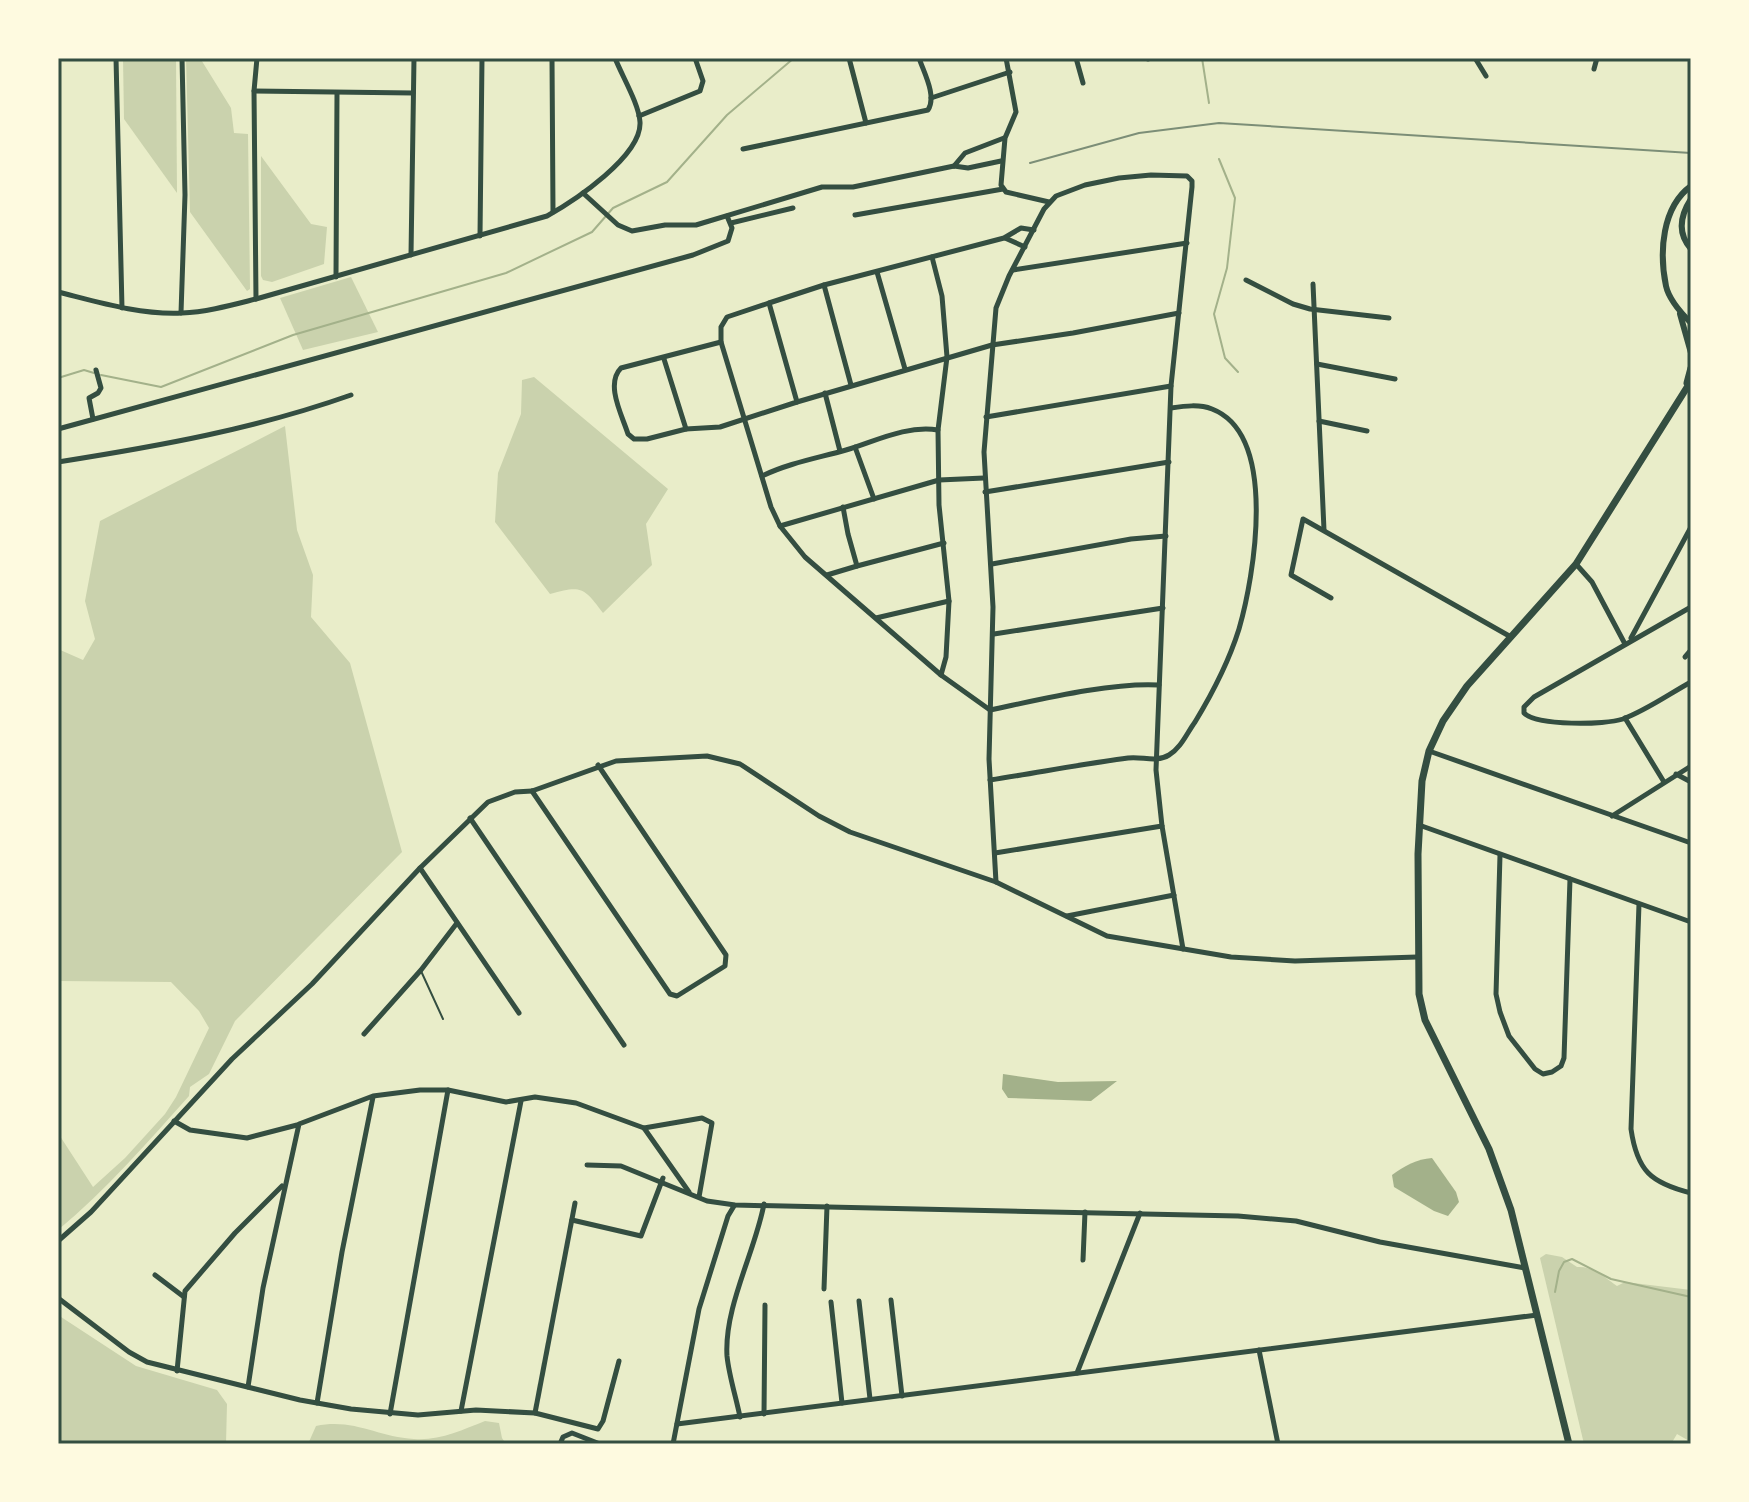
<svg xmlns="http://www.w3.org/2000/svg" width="1749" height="1502" viewBox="0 0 1749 1502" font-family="Georgia,serif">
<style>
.green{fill:#cad2ad}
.water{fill:#a3b18a}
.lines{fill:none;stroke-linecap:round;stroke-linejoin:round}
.stream{stroke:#a3b18a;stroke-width:2}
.service{stroke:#344e41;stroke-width:2}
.minor{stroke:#344e41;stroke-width:5}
.tertiary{stroke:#344e41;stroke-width:6}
.secondary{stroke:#344e41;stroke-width:7}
.rail{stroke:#7c8e77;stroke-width:2}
.neatline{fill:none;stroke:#344e41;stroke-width:3}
</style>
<rect width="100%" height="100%" fill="#e9edc9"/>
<g class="green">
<path d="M123,58H176L177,193L124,119Z"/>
<path d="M186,58H200L231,108L234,133L248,134L250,289L247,291L190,212Z"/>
<path d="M261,156L311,224L327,227L324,264L272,282L263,280L261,276Z"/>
<path d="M351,277L378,332L303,350L280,298Z"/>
<path d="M534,377L668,489L646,524L652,565L603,613C584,587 581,585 550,594L495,522L498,473L521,414L522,380Z"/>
<path d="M285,426L297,530L313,575L311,617L350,663L402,852L235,1021L209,1074L190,1087L189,1096C148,1142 106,1190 58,1230V1133L93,1187L125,1158L165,1114L176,1097L209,1028L199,1011L171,982L58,981V649L83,660L95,639L85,601L100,521Z"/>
<path d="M1546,1254L1562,1257L1577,1267C1594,1266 1605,1278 1617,1286L1625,1282L1691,1290V1442L1677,1434L1671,1444H1584L1540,1258Z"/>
<path d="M58,1315L136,1366L217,1390L227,1404L226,1444H58Z"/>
<path d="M485,1421L499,1423L502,1438L506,1444H308L316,1426C354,1418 377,1437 414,1439C439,1441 462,1430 485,1421Z"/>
</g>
<g class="water">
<path d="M1003,1074L1058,1082L1117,1081L1091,1101L1008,1098L1002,1089Z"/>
<path d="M1432,1158L1456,1192L1459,1202L1448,1216L1434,1211L1394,1187L1392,1175C1404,1166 1417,1159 1432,1158Z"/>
</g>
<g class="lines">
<g class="stream">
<path d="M1202,58L1209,103"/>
<path d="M1219,159L1235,198L1227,268L1214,314L1225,358L1238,372"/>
<path d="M101,375L161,387L293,335L506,273L592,232L613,208L667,182L727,115L794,58"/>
<path d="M58,378L84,370L94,373"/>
<path d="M1555,1292L1559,1271L1564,1262L1572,1259L1611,1279L1691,1297"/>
</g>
<path class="service" d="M421,971L443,1019"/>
<g class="minor">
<path d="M116,58L122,308"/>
<path d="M552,58L553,212"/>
<path d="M849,58L866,123"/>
<path d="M1006,58L1016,112L1005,138L1001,185L1006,192L1049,202"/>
<path d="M1076,58L1083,83"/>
<path d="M1148,58V59"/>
<path d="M1475,58L1486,76"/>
<path d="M1594,69L1597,58"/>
<path d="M254,91L413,93"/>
<path d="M931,98L1010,72"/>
<path d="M639,116L700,91L703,81L695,58"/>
<path d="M743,149L928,110C937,96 924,73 919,58"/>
<path d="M954,166L965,153L1004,138"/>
<path d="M583,193L618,225L632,231L665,225H696L822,187H853L954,166L968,168L1001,161"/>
<path d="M855,215L1003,189"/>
<path d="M731,223L793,208"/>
<path d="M480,236L482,58"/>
<path d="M58,238V292"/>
<path d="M1005,238L1025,247"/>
<path d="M411,255L414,58"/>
<path d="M1013,270L1187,243"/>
<path d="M877,272L905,369"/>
<path d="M336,277L337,93"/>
<path d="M1246,280L1293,304L1310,309L1389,318"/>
<path d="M1313,284L1324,530"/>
<path d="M824,285L851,385"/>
<path d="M58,292C98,302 140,315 182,313C207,312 232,305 256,299L547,216C574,201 642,156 640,122C639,104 622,76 615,58"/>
<path d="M256,299L254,91L257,58"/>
<path d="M769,303L727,317L721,327V342L771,507L780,526L805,557L941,675L946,657L949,601L939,505L938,430L947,357L942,296L932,257"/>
<path d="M181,313L185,195L182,58"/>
<path d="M721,342L621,368C605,384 622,415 628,434L634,439H647L686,429L720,427L797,402L769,303L824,285L1004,238L1021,228L1034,230"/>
<path d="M664,359L686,429"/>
<path d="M1317,364L1395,379"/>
<path d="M825,393L840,451"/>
<path d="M797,402L992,345L1073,333L1179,313"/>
<path d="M986,417L1171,386"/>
<path d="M93,419L89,398L98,393L101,388L96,370"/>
<path d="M1319,421L1367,431"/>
<path d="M58,429L693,255L728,241L732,228L727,216"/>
<path d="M855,447L874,499"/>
<path d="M58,462C159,446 255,429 351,395"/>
<path d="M762,476C789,463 818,458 846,450C876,441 906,425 938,430"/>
<path d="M985,492L1169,462"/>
<path d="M780,526L939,480L984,478"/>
<path d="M992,564L1131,539L1166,536"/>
<path d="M1576,564L1592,582L1625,644"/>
<path d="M857,566L944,543"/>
<path d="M827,575L857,566L848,534L843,507"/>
<path d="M1331,598L1291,575L1303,519L1511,637"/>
<path d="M1691,607L1534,697L1524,707V713C1537,726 1605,725 1623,719C1647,710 1669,694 1691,682"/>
<path d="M876,618L949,601"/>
<path d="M994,634L1163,608"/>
<path d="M1631,638L1691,527"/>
<path d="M1685,657L1691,650"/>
<path d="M941,675L990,710C1038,700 1112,682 1159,685"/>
<path d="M1625,718L1664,782"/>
<path d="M1429,751L1691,843"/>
<path d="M1676,774L1691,782"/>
<path d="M990,780C1036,773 1082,764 1128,758C1142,756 1156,763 1169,755C1181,748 1187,733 1195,722C1212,694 1229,661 1239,629C1254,577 1279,435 1212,409C1199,404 1185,406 1171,408"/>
<path d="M532,791L670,994L677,996L725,966L726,955L598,765"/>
<path d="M1612,816L1691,766"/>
<path d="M470,818L624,1045"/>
<path d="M1419,825L1691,922"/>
<path d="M995,853L1162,826"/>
<path d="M1500,855L1496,994L1500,1012L1509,1036L1535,1069L1543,1074L1552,1072L1561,1066L1564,1058L1570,879"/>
<path d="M420,868L519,1013"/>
<path d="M996,882L989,759L993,607L984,452L996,308L1009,276L1044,209L1056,196L1085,185L1119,178L1151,175L1187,176L1192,181V187L1171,386L1156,770L1162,826L1183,949"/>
<path d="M1639,904L1631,1129C1637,1171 1651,1183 1691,1193"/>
<path d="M1067,916L1174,895"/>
<path d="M364,1034L421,970L457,923"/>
<path d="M174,1121L190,1130L247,1138L297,1125"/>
<path d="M644,1128L702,1118L712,1123L699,1197"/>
<path d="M587,1165L621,1166L707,1201L735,1205L1238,1216L1296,1221L1380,1242L1525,1268"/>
<path d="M572,1220L641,1236L663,1178"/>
<path d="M58,1241L91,1212L232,1059L312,984L420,868L488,802L515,792L532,791L616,761L707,756L740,764L819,816L850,832L996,882L1107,936L1231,957L1295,961L1417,957"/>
<path d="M1083,1260L1085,1212"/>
<path d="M155,1275L184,1297"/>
<path d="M824,1289L827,1206"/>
<path d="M58,1298L129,1352L147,1362L300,1400L351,1409L418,1415L476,1410L535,1413L598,1429L603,1421L619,1361"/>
<path d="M891,1300L902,1396"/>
<path d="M859,1301L870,1399"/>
<path d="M831,1302L842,1403"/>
<path d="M1259,1350L1278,1444"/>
<path d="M177,1371L185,1291L235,1233L282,1186"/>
<path d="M1077,1373L1140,1213"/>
<path d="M248,1387L263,1288L299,1124L373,1096L420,1090H448L506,1102L535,1097L576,1103L644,1128L689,1192"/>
<path d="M317,1403L342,1252L373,1097"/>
<path d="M461,1411L521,1101"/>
<path d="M535,1413L575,1203"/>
<path d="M390,1414L448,1090"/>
<path d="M764,1414L765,1305"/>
<path d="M740,1417C736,1397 729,1376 727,1356C724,1307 755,1252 764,1204"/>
<path d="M677,1424L1537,1315"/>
<path d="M560,1444L563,1437L572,1433L600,1444"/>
<path d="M673,1444L699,1309L728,1216L734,1206"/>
</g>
<g class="tertiary">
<path d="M1691,186C1662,207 1659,252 1666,286C1669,300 1681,313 1691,323"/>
<path d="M1691,199C1680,216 1677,233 1691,249"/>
<path d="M1680,314L1691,353"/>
</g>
<g class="secondary">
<path d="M1687,383L1691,368"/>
<path d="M1569,1444L1511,1210L1489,1149L1425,1020L1419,994L1418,854L1422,781L1429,751L1443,721L1467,686L1576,564L1691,381"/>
</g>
<path class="rail" d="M1030,163L1139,133L1219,123L1691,153"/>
</g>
<rect width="1749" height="1502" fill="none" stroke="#fefae0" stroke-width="120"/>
<rect x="60" y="60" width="1629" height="1382" class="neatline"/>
</svg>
